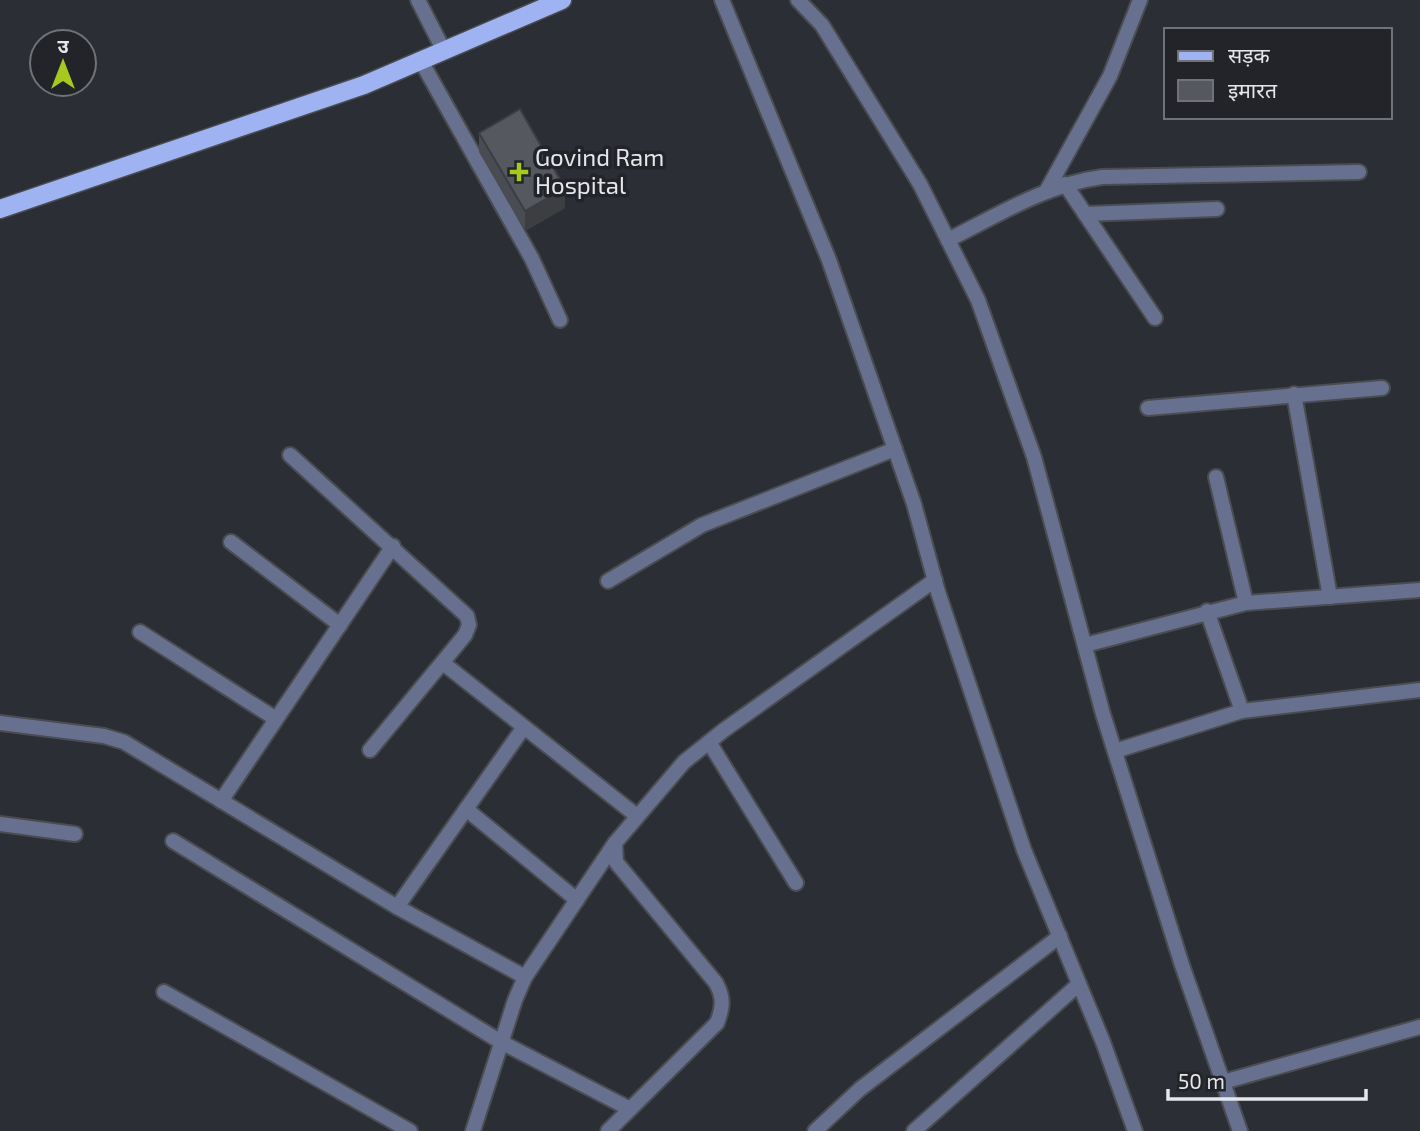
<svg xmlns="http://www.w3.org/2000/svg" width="1420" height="1131" viewBox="0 0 1420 1131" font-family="'Exo 2','Noto Sans Devanagari',sans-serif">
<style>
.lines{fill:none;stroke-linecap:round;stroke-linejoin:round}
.service-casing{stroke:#494c51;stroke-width:18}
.minor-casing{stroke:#494c51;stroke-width:18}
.primary-casing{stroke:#494c51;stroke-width:21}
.service{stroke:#67718f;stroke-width:14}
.minor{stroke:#67718f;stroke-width:14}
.primary{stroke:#9fb2f2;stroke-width:18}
.wall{fill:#494c52}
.shaded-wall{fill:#3c3e42}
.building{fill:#55585f;stroke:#3c3e42;stroke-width:2}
.poi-dot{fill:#a7c81e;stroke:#22242a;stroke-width:2.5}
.labels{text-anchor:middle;stroke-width:7;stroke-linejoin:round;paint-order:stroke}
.poi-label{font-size:24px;fill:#e5e7eb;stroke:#22242a;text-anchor:start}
</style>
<rect width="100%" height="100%" fill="#2b2e34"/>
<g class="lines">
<g class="service-casing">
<path id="service" d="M418,0L444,51"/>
</g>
<g class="minor-casing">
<g id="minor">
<path d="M722,0L829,260L914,504L938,592L1024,850L1103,1042L1135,1131"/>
<path d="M798,0L822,25L920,184L978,300L1034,457L1103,714L1182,965L1240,1131"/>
<path d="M421,61L532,259L560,320"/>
<path d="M1065,184L1155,318"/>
<path d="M1047,190L1110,76L1140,0"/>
<path d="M1085,214L1217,209"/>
<path d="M948,240C998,215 1045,185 1102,177L1359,172"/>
<path d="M1294,394L1330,597"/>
<path d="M1148,408L1382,388"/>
<path d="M290,455L467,616L469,625L465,635L370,750"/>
<path d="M1216,477L1246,603"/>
<path d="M231,542L340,625"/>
<path d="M608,581L702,525L895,449"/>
<path d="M1207,611L1242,711"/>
<path d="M140,632L276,719"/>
<path d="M1085,645L1246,603L1420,590"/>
<path d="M443,663L637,816"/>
<path d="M0,723L104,736L124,742L397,907L525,977"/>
<path d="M709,742L796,883"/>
<path d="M1115,751L1242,711L1420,690"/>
<path d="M221,801L393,546"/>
<path d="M466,809L577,900"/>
<path d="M0,824L75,834"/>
<path d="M173,841L501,1042L630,1109"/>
<path d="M397,907L524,727"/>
<path d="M164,992L410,1131"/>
<path d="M1223,1082L1420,1027"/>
<path d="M473,1131L515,1000L525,977L615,843"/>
<path d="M608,1131L717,1023C723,1007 724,998 716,983L616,862L615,843L684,762L724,730L935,580"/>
<path d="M815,1131L860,1089L1060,936"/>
<path d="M914,1131L1079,984"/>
</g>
</g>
<g class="primary-casing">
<path id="primary" d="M0,209L364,85L562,0"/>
</g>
<use href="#service" class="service"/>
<use href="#minor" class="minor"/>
<use href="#primary" class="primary"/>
</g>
<path class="wall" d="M479,133L565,208L525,231L479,152Z"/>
<path class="shaded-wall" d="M565,188V208L525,231V211Z"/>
<path class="building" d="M520,109L565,188L525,211L479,133Z"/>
<path class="poi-dot" d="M515.5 161.5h7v7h7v7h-7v7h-7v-7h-7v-7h7z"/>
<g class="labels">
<g class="poi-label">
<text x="535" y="166">Govind Ram<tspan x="535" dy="28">Hospital</tspan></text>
</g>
</g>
<rect x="1164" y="28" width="228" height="91" fill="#22242a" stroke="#707277" stroke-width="2"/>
<rect x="1178" y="51" width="35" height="10" fill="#9fb2f2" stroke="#707277" stroke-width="2"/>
<text x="1228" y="63" font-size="21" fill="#e5e7eb">सड़क</text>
<rect x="1178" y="80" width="35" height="21" fill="#55585f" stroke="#707277" stroke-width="2"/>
<text x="1228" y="98" font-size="21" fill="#e5e7eb">इमारत</text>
<g transform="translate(63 63)"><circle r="33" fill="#22242a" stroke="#707277" stroke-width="2"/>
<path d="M0-5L12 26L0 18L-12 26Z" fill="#a7c81e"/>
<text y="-10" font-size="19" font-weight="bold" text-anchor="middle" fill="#e5e7eb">उ</text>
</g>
<path d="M1168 1089v10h198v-10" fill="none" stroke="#e5e7eb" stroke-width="3.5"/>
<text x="1178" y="1089" font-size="21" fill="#e5e7eb" stroke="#22242a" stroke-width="5" paint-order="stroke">50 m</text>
</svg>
